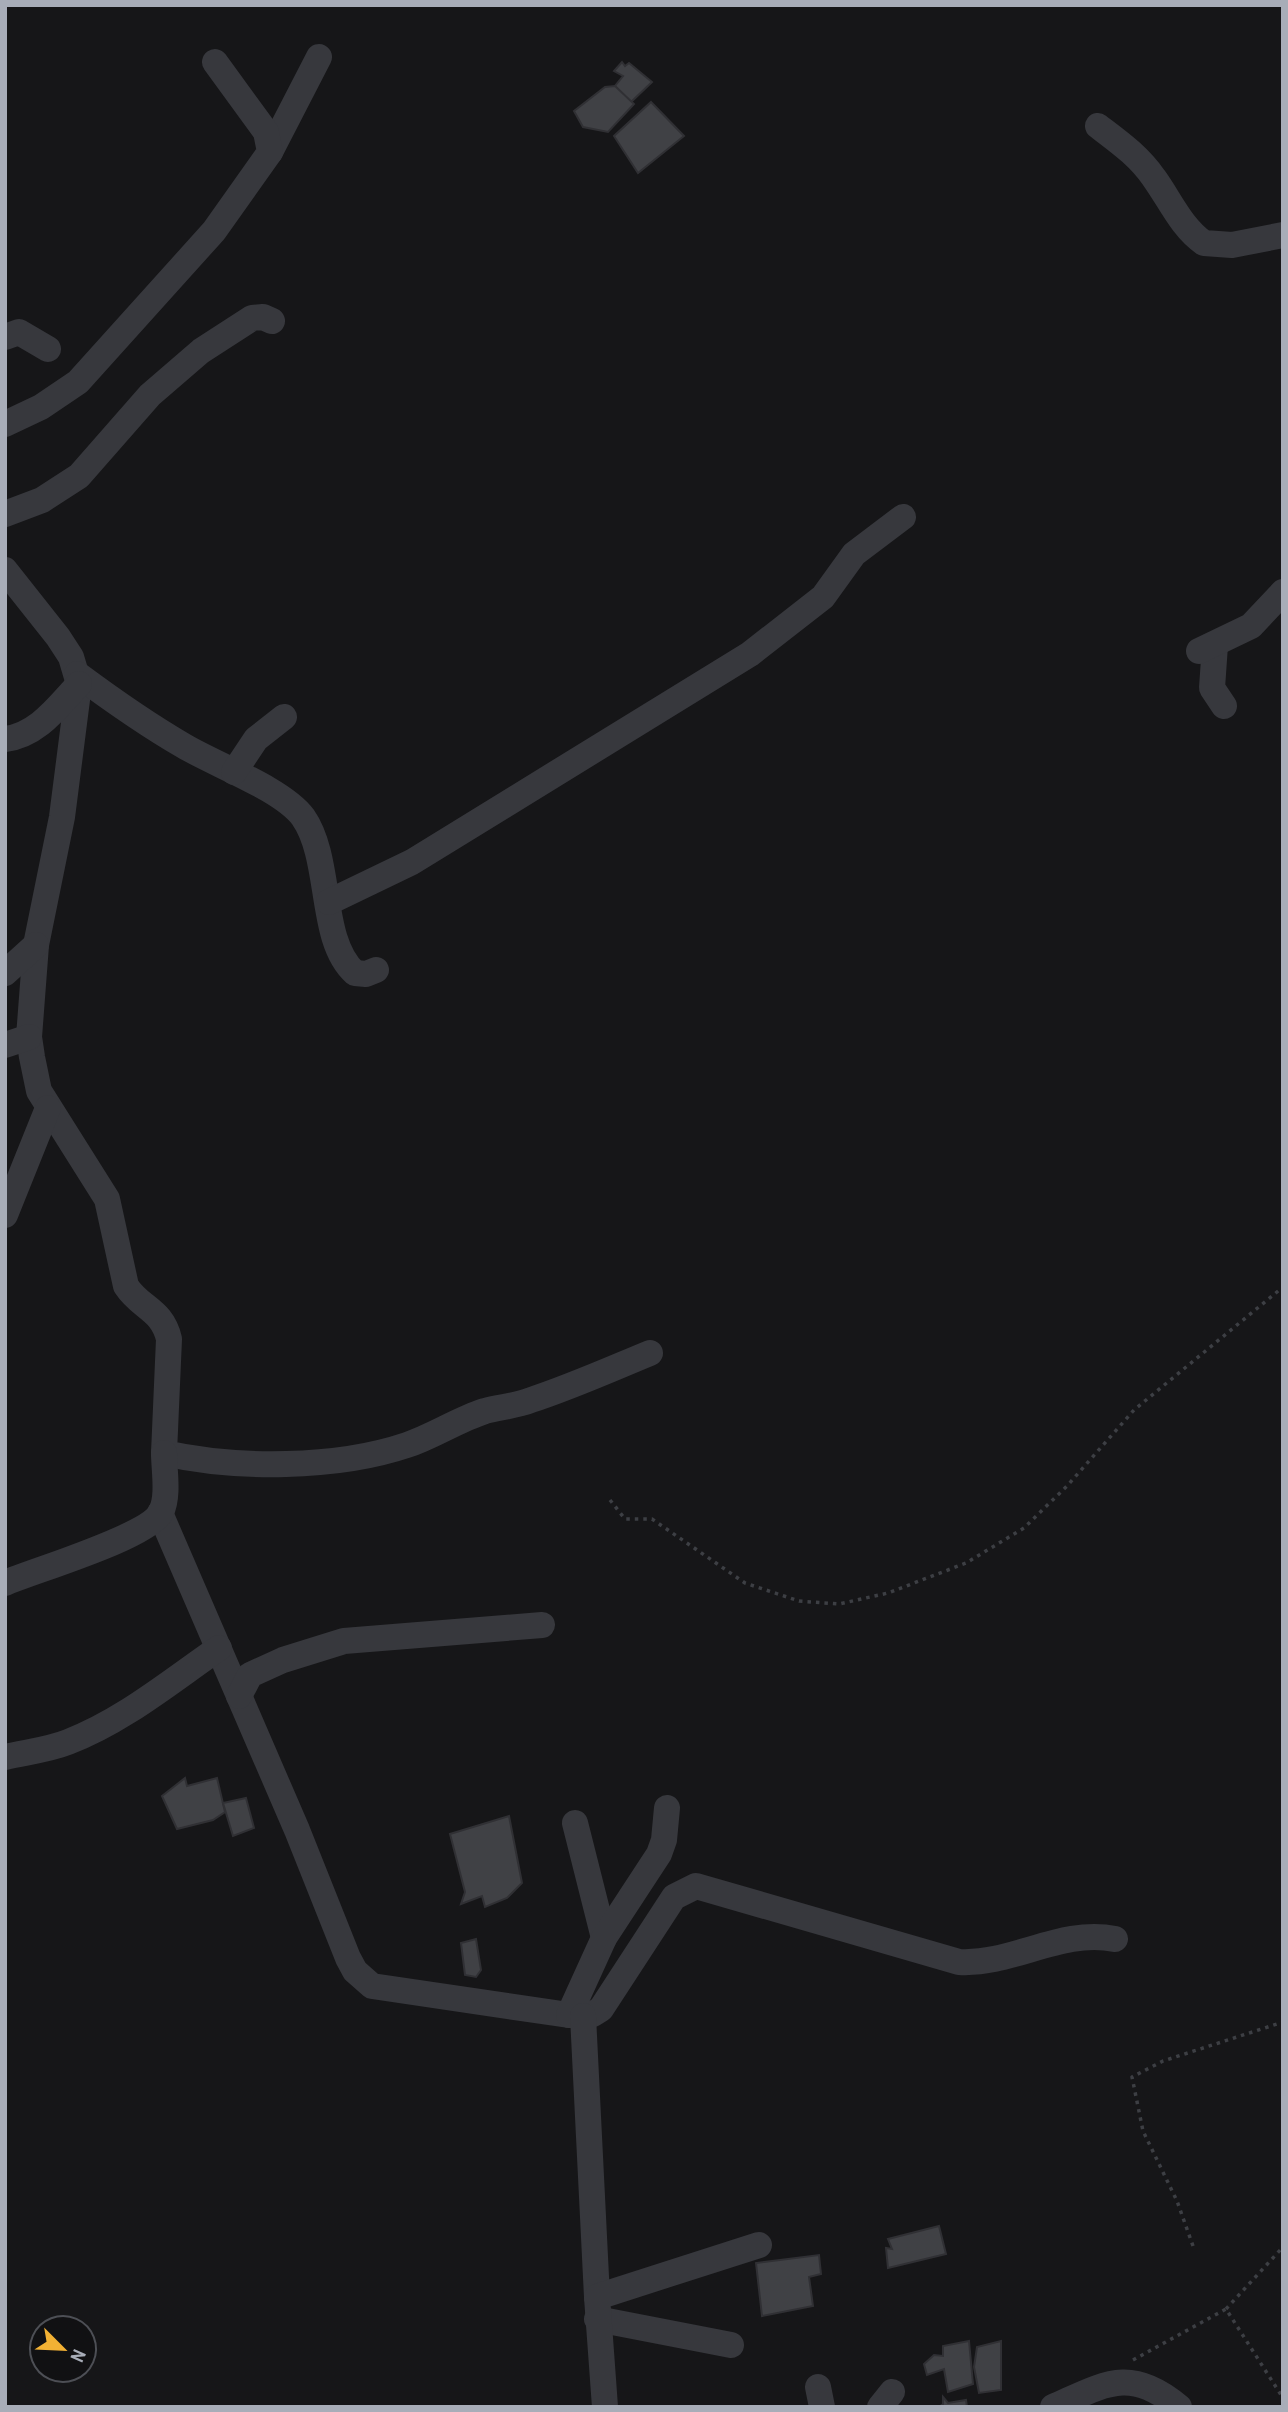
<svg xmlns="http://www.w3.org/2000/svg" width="1288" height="2412" viewBox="0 0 1288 2412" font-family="'Archivo Narrow',sans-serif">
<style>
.building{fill:#404145;stroke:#303034;stroke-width:2}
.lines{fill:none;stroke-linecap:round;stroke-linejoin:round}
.path{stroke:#3d3f44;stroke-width:3.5;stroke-dasharray:3.5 5;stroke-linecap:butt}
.minor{stroke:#37383d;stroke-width:26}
</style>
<rect width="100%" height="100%" fill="#161618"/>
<!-- building -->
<g class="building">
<polygon points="622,62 625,66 629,63 652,82 630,103 615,86 623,76 614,71"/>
<polygon points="615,86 634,104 608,132 583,127 574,111 605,87"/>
<polygon points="651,102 684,136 638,173 614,136"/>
<polygon points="185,1778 187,1786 217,1778 225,1812 213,1820 177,1829 162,1796"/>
<polygon points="246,1798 254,1828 233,1836 223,1803"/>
<polygon points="509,1816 522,1883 507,1898 485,1907 482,1896 461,1904 465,1892 450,1834"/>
<polygon points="476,1939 481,1970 476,1977 465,1975 461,1943"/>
<polygon points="939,2226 946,2254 888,2268 886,2248 892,2249 888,2239"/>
<polygon points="819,2255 821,2274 809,2277 813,2306 762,2316 756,2263"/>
<polygon points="969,2341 973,2384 948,2392 944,2369 927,2375 924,2364 934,2355 943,2356 943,2346"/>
<polygon points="1001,2341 1001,2390 979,2393 974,2367 977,2347"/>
<polygon points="943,2397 948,2403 966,2400 967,2407 939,2407 943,2404"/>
</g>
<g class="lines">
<!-- path -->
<g class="path">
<polyline points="610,1500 625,1519 652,1519 745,1583 799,1601 839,1604 888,1593 966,1563 1024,1528 1067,1486 1134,1410 1283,1287"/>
<polyline points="1193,2246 1177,2201 1143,2131 1132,2077 1163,2061 1283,2022"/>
<polyline points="1226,2309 1283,2247"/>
<polyline points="1133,2360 1226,2309 1283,2398"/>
</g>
<!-- minor -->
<g class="minor">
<path d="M1098 126C1119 142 1139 156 1154 178 1170 200 1181 227 1204 243L1232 245 1283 235"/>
<polyline points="270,152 319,57"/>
<polyline points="5,337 19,332 48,349"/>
<polyline points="5,424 41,407 78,382 214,231 270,152 266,132 215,62"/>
<polyline points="5,514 42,500 79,476 150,395 201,351 252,318 263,317 272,321"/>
<path d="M5 570 58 637 71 657 79 684 62 817 36 945 29 1037 32 1057 39 1091 107 1199 126 1286C141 1309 162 1309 169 1339L164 1453C236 1469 336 1469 407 1445 434 1436 457 1420 485 1411 500 1407 516 1406 531 1400 571 1387 611 1369 650 1353"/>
<polyline points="1215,645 1212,688 1224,706"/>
<polyline points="1199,651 1251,626 1283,592"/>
<path d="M77 674C112 700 146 724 184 746 216 765 282 789 303 817 333 860 318 940 355 973L366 974 376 970"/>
<path d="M5 739C38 735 58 706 79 684"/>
<polyline points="234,772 256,739 284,717"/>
<polyline points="329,902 412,862 750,654 823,597 854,554 903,517"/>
<polyline points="5,973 36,945"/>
<polyline points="5,1045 29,1037"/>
<polyline points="5,1215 48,1108"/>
<path d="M160 1513 297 1830 348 1958 355 1971 372 1986 569 2015 593 2014 601 2009 674 1897 696 1886 959 1962C1013 1965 1061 1928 1115 1939"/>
<path d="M5 1583C35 1570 149 1537 161 1512 169 1496 164 1470 164 1453"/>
<polyline points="239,1696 250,1675 283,1660 344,1641 542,1625"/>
<path d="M5 1757C26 1752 48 1750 68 1742 123 1721 171 1681 219 1648"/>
<polyline points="575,1823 604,1938"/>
<polyline points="569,2015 604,1938 659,1854 664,1840 667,1808"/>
<polyline points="583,2016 597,2297"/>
<polyline points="597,2319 731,2345"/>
<polyline points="818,2387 822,2407"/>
<polyline points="605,2407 597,2297 759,2245"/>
<polyline points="880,2407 892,2392"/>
<path d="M1053 2407C1105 2384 1130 2366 1179 2407"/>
</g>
</g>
<!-- border -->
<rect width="1288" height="2412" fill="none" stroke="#a8adb8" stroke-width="14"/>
<!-- north arrow -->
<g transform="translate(63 2349) rotate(114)"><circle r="33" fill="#111113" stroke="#4d4f55" stroke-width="2"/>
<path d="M0-5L12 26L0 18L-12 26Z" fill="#f2b134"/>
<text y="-10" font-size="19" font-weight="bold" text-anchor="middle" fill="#a8adb8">N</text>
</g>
</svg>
